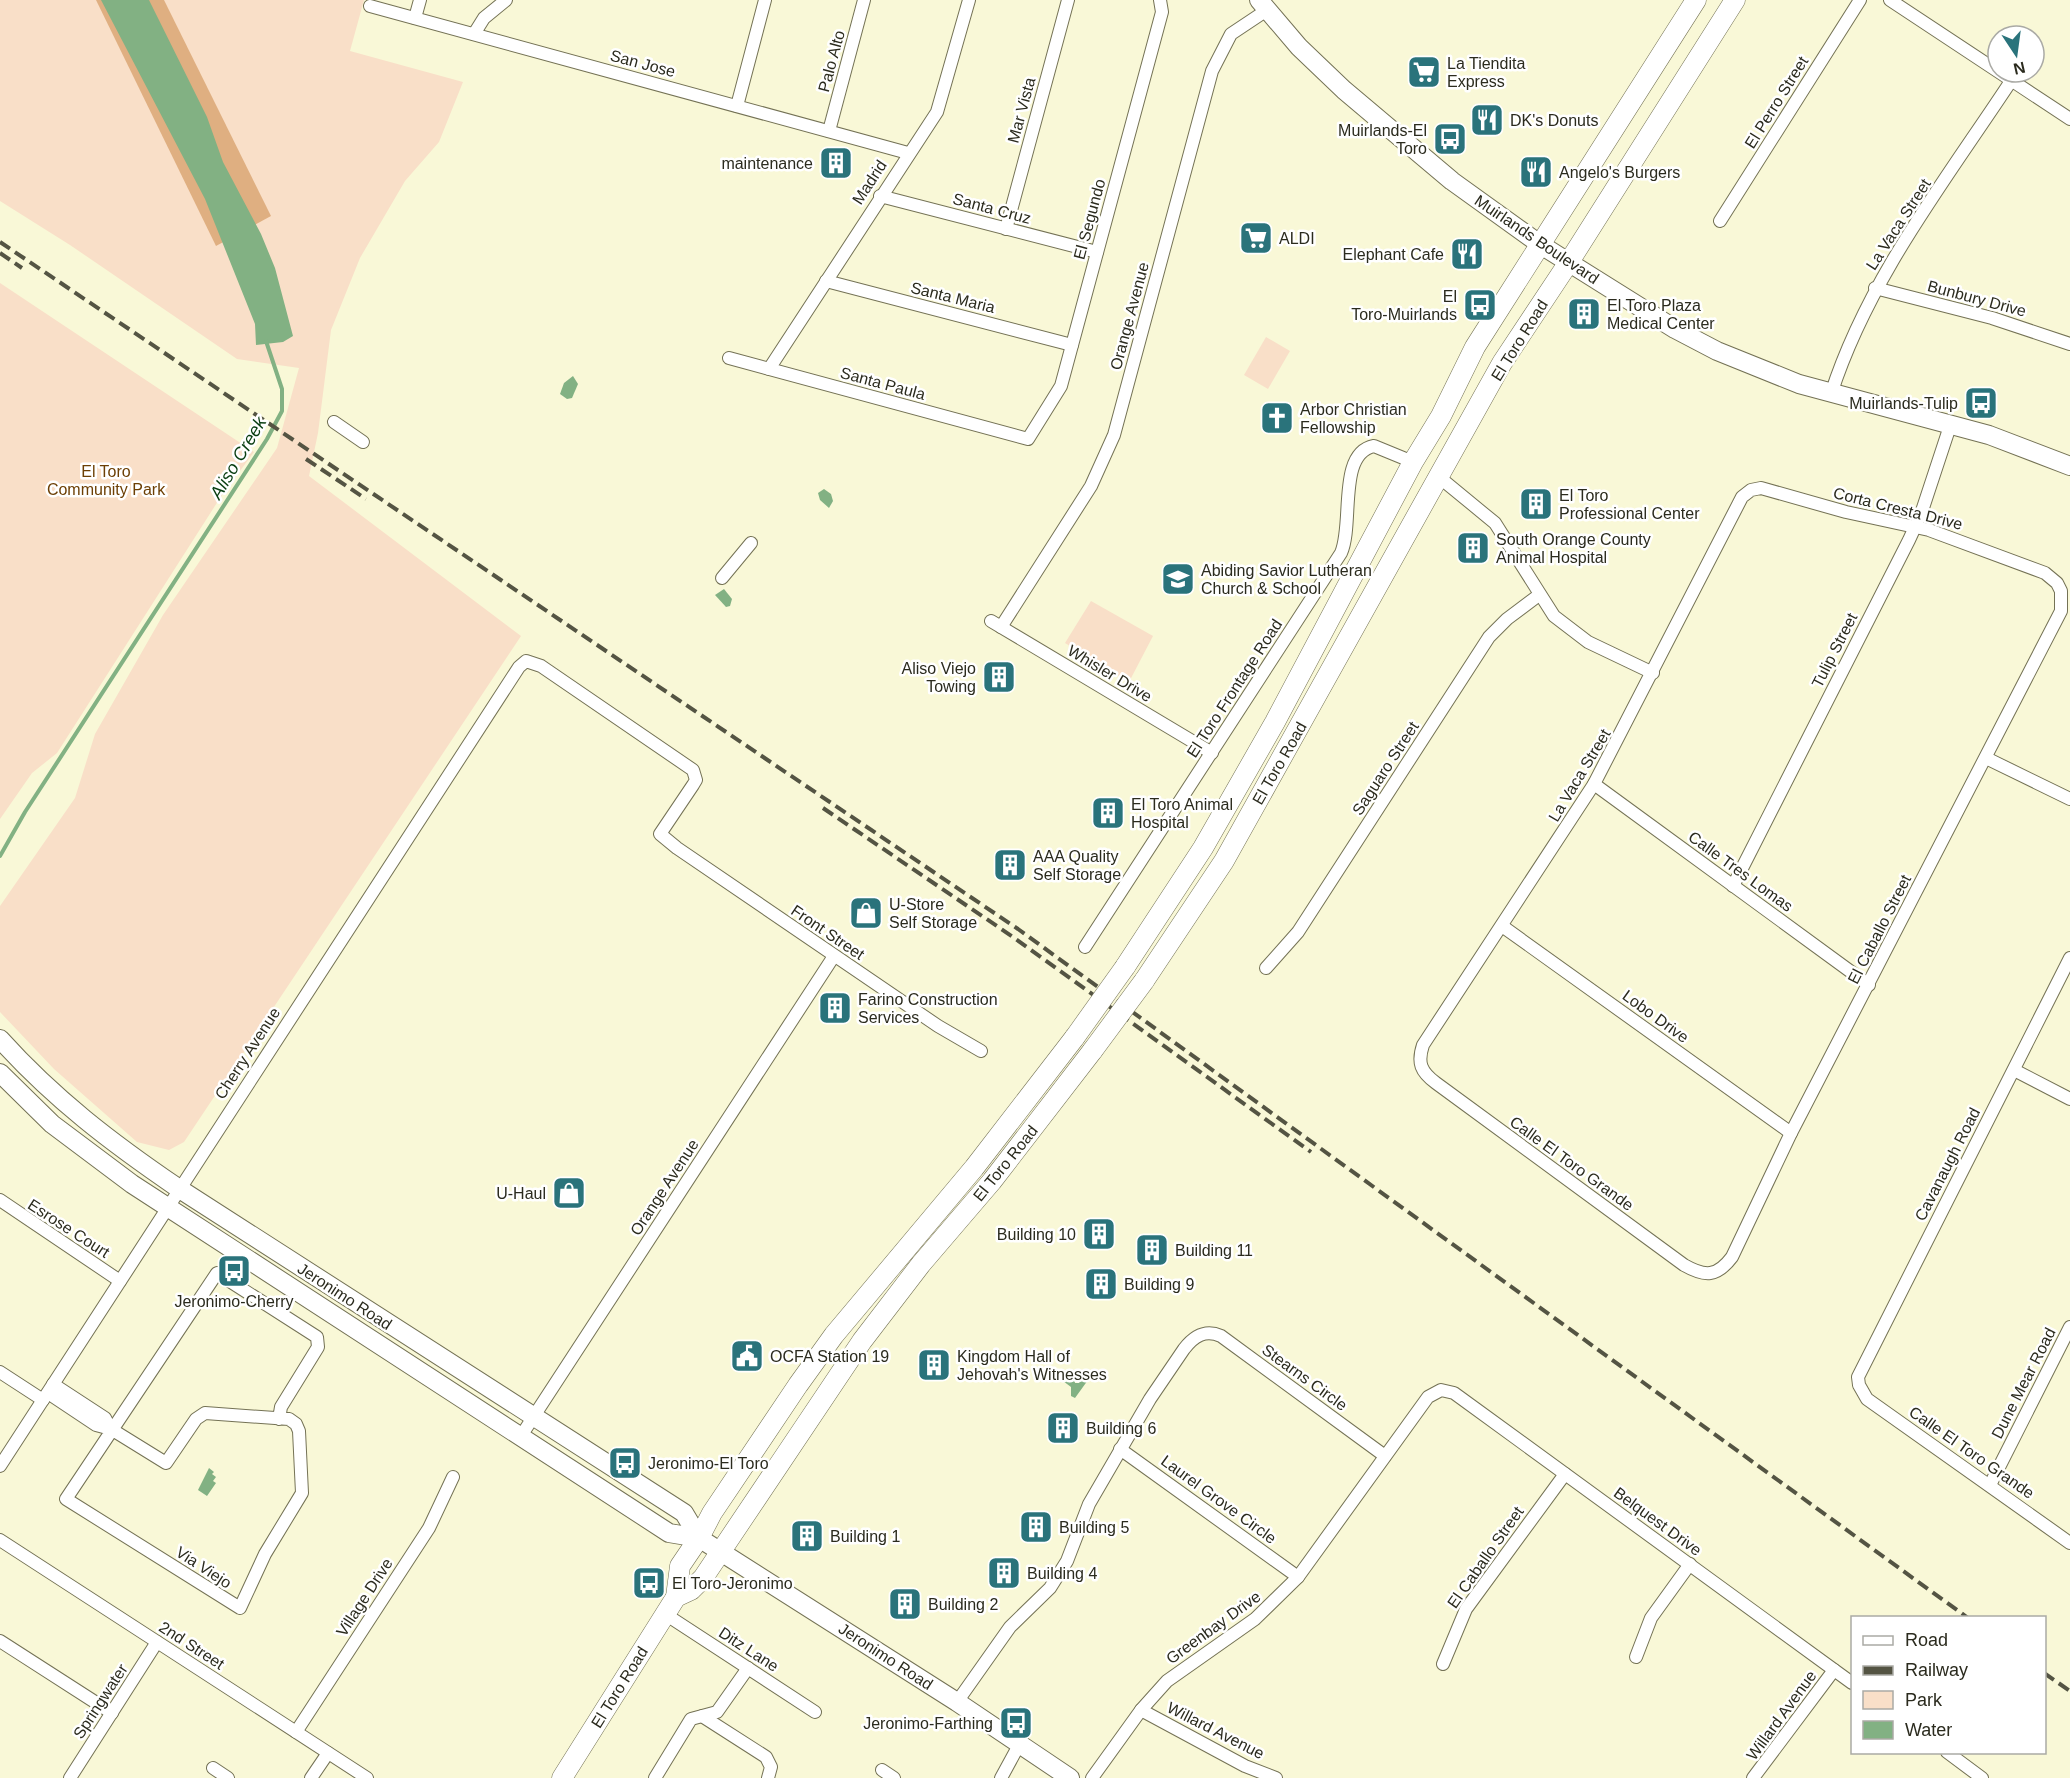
<svg xmlns="http://www.w3.org/2000/svg" width="2070" height="1778" viewBox="0 0 2070 1778" font-family="Arial,sans-serif">
<style>
.green{fill:#f9dfc8}
.forest{fill:#dfaf81}
.water{fill:#82b183}
.lines{fill:none;stroke-linecap:round;stroke-linejoin:round}
.stream{stroke:#82b183;stroke-width:4}
.street-casing{stroke:#747255;stroke-width:14}
.secondary-casing{stroke:#747255;stroke-width:20}
.primary-casing{stroke:#747255;stroke-width:21}
.street{stroke:#fff;stroke-width:12}
.secondary{stroke:#fff;stroke-width:18}
.primary{stroke:#fff;stroke-width:20}
.rail{stroke:#545443;stroke-width:4;stroke-dasharray:12 6;stroke-linecap:butt}
.primary-bridge-casing{stroke:#747255;stroke-width:21;stroke-linecap:butt}
.primary-bridge{stroke:#fff;stroke-width:20}
.labels{text-anchor:middle;stroke-width:5;stroke-linejoin:round;paint-order:stroke}
.street-label{font-size:16px;fill:#2b2b1e;stroke:#fff}
.poi-label{font-size:16px;fill:#2b2b1e;stroke:#fff;text-anchor:start}
.park-label{font-size:16px;fill:#6c3f04;stroke:#fff}
.water-label{font-size:18px;font-style:italic;fill:#083d10;stroke:#fff}
</style>
<rect width="100%" height="100%" fill="#f9f8d7"/>
<!-- green -->
<g class="green">
<polygon points="0,0 364,0 350,51 463,82 439,142 405,181 360,258 331,330 318,433 309,476 521,636 184,1142 169,1150 137,1142 54,1069 0,1012 0,906 75,798 95,734 163,615 277,448 299,368 237,359 70,245 0,201"/>
<polygon points="0,283 254,452 220,498 57,753 32,773 0,819"/>
<polygon points="1266,337 1290,351 1268,389 1244,375"/>
<polygon points="1091,601 1153,636 1129,682 1065,643"/>
</g>
<!-- forest -->
<polygon class="forest" points="96,0 164,0 271,216 216,246"/>
<!-- water -->
<g class="water">
<polygon points="101,0 149,0 207,117 223,162 261,234 275,268 293,336 283,342 256,345 255,324 205,199"/>
<polygon points="573,376 578,384 572,398 567,399 560,394 564,383"/>
<polygon points="824,489 831,494 833,501 829,508 820,500 818,493"/>
<polygon points="724,589 732,599 730,606 726,607 715,595"/>
<polygon points="1073,1371 1075,1383 1079,1383 1082,1377 1088,1380 1075,1398 1071,1396 1071,1387 1063,1381 1068,1373"/>
<polygon points="209,1468 214,1472 212,1474 216,1477 213,1481 216,1483 207,1496 198,1490"/>
</g>
<g class="lines">
<!-- stream -->
<polyline class="stream" points="0,856 25,812 267,439 282,411 282,389 266,341"/>
<!-- street casing -->
<g class="street-casing">
<g id="street">
<polyline points="1890,0 2070,119"/>
<polyline points="370,6 908,153"/>
<polyline points="415,18 420,0"/>
<polyline points="474,34 484,18 506,0"/>
<polyline points="737,106 765,0"/>
<polyline points="829,131 864,0"/>
<polyline points="880,196 1097,252"/>
<polyline points="1720,221 1860,0"/>
<polyline points="1006,229 1068,0"/>
<polyline points="826,281 1072,345"/>
<polyline points="1875,288 1992,318 2070,344"/>
<polyline points="729,358 1028,439 1061,386 1162,12 1160,0"/>
<polyline points="769,369 937,112 969,0"/>
<path d="M1831 394C1868 279 1945 181 2011 81"/>
<polyline points="334,422 363,442"/>
<polyline points="1439,477 1495,523 1554,616 1588,642 1653,673"/>
<path d="M1761 488 1846 512 1929 530 2045 573 2057 583 2061 591V611L1791 1133 1732 1257C1717 1277 1705 1277 1684 1265L1436 1083C1421 1072 1417 1063 1423 1045L1594 784 1742 497 1751 490Z"/>
<polyline points="722,578 751,543"/>
<polyline points="991,621 1212,753"/>
<polyline points="1001,627 1091,486 1114,435 1212,71 1231,34 1267,10"/>
<polyline points="1986,758 2070,799"/>
<polyline points="1594,784 1869,985"/>
<polyline points="1733,886 1909,540 1921,514 1951,423"/>
<polyline points="1502,926 1791,1133"/>
<path d="M1085 947 1341 553C1354 524 1337 453 1374 446L1413 462"/>
<polyline points="2070,958 1858,1377 1859,1385 1867,1399 2070,1543"/>
<polyline points="1266,968 1298,932 1489,637 1507,619 1539,595"/>
<polyline points="2014,1070 2070,1099"/>
<polyline points="0,1200 120,1281"/>
<polyline points="0,1372 43,1400"/>
<polyline points="53,1384 105,1418 111,1429"/>
<polyline points="48,1393 96,1425 111,1429 166,1463 196,1419 205,1413 289,1419 296,1424 299,1431 302,1493 265,1554 240,1608 66,1499 217,1273 317,1337 318,1347 281,1407 279,1419"/>
<polyline points="521,1436 834,956"/>
<polyline points="1120,1449 1298,1577"/>
<polyline points="0,1466 519,667 526,661 541,666 693,770 696,780 693,785 660,834 677,848 938,1026 981,1051"/>
<polyline points="1990,1485 2070,1327"/>
<polyline points="0,1540 367,1778"/>
<polyline points="665,1614 815,1712"/>
<polyline points="0,1641 112,1713"/>
<polyline points="1636,1657 1651,1618 1690,1564"/>
<polyline points="1443,1664 1466,1609 1565,1474"/>
<path d="M957 1702 1010 1627 1050 1588 1067 1561 1089 1504 1150 1399 1184 1349C1194 1336 1205 1329 1221 1336L1385 1456"/>
<polyline points="1141,1710 1245,1766 1276,1778"/>
<polyline points="702,1716 766,1757 771,1767 768,1778"/>
<polyline points="296,1732 429,1528 453,1477"/>
<polyline points="1947,1752 1982,1778"/>
<polyline points="213,1768 228,1778"/>
<polyline points="882,1770 894,1778"/>
<polyline points="70,1778 157,1642"/>
<polyline points="311,1778 328,1753"/>
<polyline points="655,1778 691,1719 717,1712 748,1668"/>
<polyline points="1001,1778 1019,1745"/>
<polyline points="1092,1778 1141,1710 1167,1681 1255,1619 1298,1577 1428,1397 1441,1390 1454,1393 1852,1683"/>
<polyline points="1753,1778 1834,1670"/>
</g>
</g>
<!-- secondary casing -->
<g class="secondary-casing">
<g id="secondary">
<polyline points="1259,0 1299,47 1344,90 1452,181 1541,245 1675,329 1717,351 1799,384 1989,435 2070,466"/>
<path d="M0 1039C54 1099 112 1143 178 1188L684 1513 699 1538"/>
<polyline points="0,1073 52,1124 132,1184 669,1533 699,1538 957,1702 1070,1778"/>
</g>
</g>
<!-- primary casing -->
<g class="primary-casing">
<g id="primary">
<polyline points="1125,967 1203,848 1275,722 1413,462 1441,416 1475,347 1696,0"/>
<polyline points="1144,981 1224,861 1502,363 1569,262 1735,0"/>
<polyline points="676,1597 691,1590 703,1578 862,1341 921,1264 992,1181 1093,1050"/>
<polyline points="562,1778 676,1597 680,1566 699,1538 712,1513 798,1385 834,1335 974,1168 1075,1037"/>
</g>
</g>
<!-- street -->
<use href="#street" class="street"/>
<!-- secondary -->
<use href="#secondary" class="secondary"/>
<!-- primary -->
<use href="#primary" class="primary"/>
<!-- rail -->
<g class="rail">
<polyline points="0,242 1018,929 1968,1618"/>
<polyline points="0,253 22,268"/>
<polyline points="306,459 366,499"/>
<polyline points="823,808 1013,937 1311,1152"/>
<polyline points="2044,1673 2070,1691"/>
</g>
<!-- primary-bridge casing -->
<g class="primary-bridge-casing">
<g id="primary-bridge">
<polyline points="1075,1037 1125,967"/>
<polyline points="1093,1050 1144,981"/>
</g>
</g>
<!-- primary-bridge -->
<use href="#primary-bridge" class="primary-bridge"/>
</g>
<!-- icons -->
<defs>
<g id="supermarket-square" transform="scale(1.725)"><rect x="-9" y="-9" width="18" height="18" rx="4" fill="#2a737b" stroke="#fff"/><path d="M-6-5.5h2.5l.6 2H6L4.5 2H-2.5L-4.4-4H-6ZM-1.5 3.2a1.3 1.3 0 1 0 .1 0ZM3 3.2a1.3 1.3 0 1 0 .1 0Z" fill="#fff"/></g>
<g id="restaurant-square" transform="scale(1.725)"><rect x="-9" y="-9" width="18" height="18" rx="4" fill="#2a737b" stroke="#fff"/><path d="M-5-6h1v4h1v-4h1v4h1v-4h1v5L-1.5 .5V6h-2V.5L-5-1ZM5-6V6H3V1.5H1.5Q1.5-4 5-6Z" fill="#fff"/></g>
<g id="bus-square" transform="scale(1.725)"><rect x="-9" y="-9" width="18" height="18" rx="4" fill="#2a737b" stroke="#fff"/><path d="M-5-6H5V4H4V6H2V4H-2V6H-4V4H-5ZM-3.5-4V0h7V-4ZM-3.5 1.2v1.5H-2V1.2ZM2 1.2v1.5H3.5V1.2Z" fill="#fff"/></g>
<g id="building-square" transform="scale(1.725)"><rect x="-9" y="-9" width="18" height="18" rx="4" fill="#2a737b" stroke="#fff"/><path d="M-4-6H4V6H1V3H-1V6H-4ZM-2.5-4.3h1.7v1.8h-1.7ZM.8-4.3h1.7v1.8H.8ZM-2.5-1h1.7V.8h-1.7ZM.8-1h1.7V.8H.8Z" fill="#fff"/></g>
<g id="church-square" transform="scale(1.725)"><rect x="-9" y="-9" width="18" height="18" rx="4" fill="#2a737b" stroke="#fff"/><path d="M-1.2-6h2.4v3.5h3.3v2.4h-3.3V6h-2.4V-.1h-3.3v-2.4h3.3Z" fill="#fff"/></g>
<g id="school-square" transform="scale(1.725)"><rect x="-9" y="-9" width="18" height="18" rx="4" fill="#2a737b" stroke="#fff"/><path d="M0-5L7-2L0 1L-7-2ZM-4 1L0 2.5L4 1V4Q0 6-4 4Z" fill="#fff"/></g>
<g id="shop-square" transform="scale(1.725)"><rect x="-9" y="-9" width="18" height="18" rx="4" fill="#2a737b" stroke="#fff"/><path d="M-5-2.5h2.3a2.7 3.5 0 0 1 5.4 0H5L5.5 6h-11ZM-1.5-2.5h3a1.5 2.3 0 0 0-3 0Z" fill="#fff"/></g>
<g id="civic-square" transform="scale(1.725)"><rect x="-9" y="-9" width="18" height="18" rx="4" fill="#2a737b" stroke="#fff"/><path d="M-.6-6.5H3V-4.5H.6V-3L4-1V1h2V6H-6V1h2V-1L-.6-3ZM-1.2 2.5V6h2.4V2.5Z" fill="#fff"/></g>
</defs>
<g fill-rule="evenodd">
<use href="#supermarket-square" x="1424" y="72"/>
<use href="#restaurant-square" x="1487" y="120"/>
<use href="#bus-square" x="1450" y="139"/>
<use href="#building-square" x="836" y="163"/>
<use href="#restaurant-square" x="1536" y="172"/>
<use href="#supermarket-square" x="1256" y="238"/>
<use href="#restaurant-square" x="1467" y="254"/>
<use href="#bus-square" x="1480" y="305"/>
<use href="#building-square" x="1584" y="314"/>
<use href="#bus-square" x="1981" y="403"/>
<use href="#church-square" x="1277" y="418"/>
<use href="#building-square" x="1536" y="504"/>
<use href="#building-square" x="1473" y="548"/>
<use href="#school-square" x="1178" y="579"/>
<use href="#building-square" x="999" y="677"/>
<use href="#building-square" x="1108" y="813"/>
<use href="#building-square" x="1010" y="865"/>
<use href="#shop-square" x="866" y="913"/>
<use href="#building-square" x="835" y="1008"/>
<use href="#shop-square" x="569" y="1193"/>
<use href="#building-square" x="1099" y="1234"/>
<use href="#building-square" x="1152" y="1250"/>
<use href="#bus-square" x="234" y="1271"/>
<use href="#building-square" x="1101" y="1284"/>
<use href="#civic-square" x="747" y="1356"/>
<use href="#building-square" x="934" y="1365"/>
<use href="#building-square" x="1063" y="1428"/>
<use href="#bus-square" x="625" y="1463"/>
<use href="#building-square" x="1036" y="1527"/>
<use href="#building-square" x="807" y="1536"/>
<use href="#building-square" x="1004" y="1573"/>
<use href="#bus-square" x="649" y="1583"/>
<use href="#building-square" x="905" y="1604"/>
<use href="#bus-square" x="1016" y="1723"/>
</g>
<g class="labels">
<!-- street labels -->
<g class="street-label">
<text transform="translate(831 61) rotate(-75)" y="6">Palo Alto</text>
<text transform="translate(643 63) rotate(15)" y="6">San Jose</text>
<text transform="translate(1776 102) rotate(-58)" y="6">El Perro Street</text>
<text transform="translate(1021 110) rotate(-75)" y="6">Mar Vista</text>
<text transform="translate(869 182) rotate(-57)" y="6">Madrid</text>
<text transform="translate(992 208) rotate(15)" y="6">Santa Cruz</text>
<text transform="translate(1089 219) rotate(-75)" y="6">El Segundo</text>
<text transform="translate(1898 224) rotate(-57)" y="6">La Vaca Street</text>
<text transform="translate(1537 239) rotate(34)" y="6">Muirlands Boulevard</text>
<text transform="translate(953 297) rotate(14)" y="6">Santa Maria</text>
<text transform="translate(1977 298) rotate(15)" y="6">Bunbury Drive</text>
<text transform="translate(1129 316) rotate(-75)" y="6">Orange Avenue</text>
<text transform="translate(1519 340) rotate(-58)" y="6">El Toro Road</text>
<text transform="translate(883 383) rotate(15)" y="6">Santa Paula</text>
<text transform="translate(1898 508) rotate(14)" y="6">Corta Cresta Drive</text>
<text transform="translate(1834 650) rotate(-63)" y="6">Tulip Street</text>
<text transform="translate(1110 673) rotate(31)" y="6">Whisler Drive</text>
<text transform="translate(1234 688) rotate(-57)" y="6">El Toro Frontage Road</text>
<text transform="translate(1279 763) rotate(-60)" y="6">El Toro Road</text>
<text transform="translate(1385 768) rotate(-57)" y="6">Saguaro Street</text>
<text transform="translate(1579 775) rotate(-59)" y="6">La Vaca Street</text>
<text transform="translate(1741 871) rotate(36)" y="6">Calle Tres Lomas</text>
<text transform="translate(1879 929) rotate(-63)" y="6">El Caballo Street</text>
<text transform="translate(828 932) rotate(34)" y="6">Front Street</text>
<text transform="translate(1656 1016) rotate(36)" y="6">Lobo Drive</text>
<text transform="translate(247 1053) rotate(-57)" y="6">Cherry Avenue</text>
<text transform="translate(1005 1163) rotate(-51)" y="6">El Toro Road</text>
<text transform="translate(1572 1163) rotate(36)" y="6">Calle El Toro Grande</text>
<text transform="translate(1947 1164) rotate(-63)" y="6">Cavanaugh Road</text>
<text transform="translate(664 1187) rotate(-57)" y="6">Orange Avenue</text>
<text transform="translate(69 1228) rotate(33)" y="6">Esrose Court</text>
<text transform="translate(345 1296) rotate(33)" y="6">Jeronimo Road</text>
<text transform="translate(1305 1377) rotate(36)" y="6">Stearns Circle</text>
<text transform="translate(2023 1383) rotate(-63)" y="6">Dune Mear Road</text>
<text transform="translate(1972 1452) rotate(35)" y="6">Calle El Toro Grande</text>
<text transform="translate(1219 1499) rotate(36)" y="6">Laurel Grove Circle</text>
<text transform="translate(1658 1521) rotate(36)" y="6">Belquest Drive</text>
<text transform="translate(1485 1557) rotate(-55)" y="6">El Caballo Street</text>
<text transform="translate(204 1567) rotate(33)" y="6">Via Viejo</text>
<text transform="translate(364 1597) rotate(-57)" y="6">Village Drive</text>
<text transform="translate(1213 1627) rotate(-36)" y="6">Greenbay Drive</text>
<text transform="translate(192 1645) rotate(33)" y="6">2nd Street</text>
<text transform="translate(749 1649) rotate(33)" y="6">Ditz Lane</text>
<text transform="translate(886 1656) rotate(33)" y="6">Jeronimo Road</text>
<text transform="translate(619 1687) rotate(-58)" y="6">El Toro Road</text>
<text transform="translate(100 1701) rotate(-57)" y="6">Springwater</text>
<text transform="translate(1781 1715) rotate(-54)" y="6">Willard Avenue</text>
<text transform="translate(1216 1730) rotate(27)" y="6">Willard Avenue</text>
</g>
<!-- poi labels -->
<g class="poi-label">
<text x="1447" y="69">La Tiendita<tspan x="1447" dy="18">Express</tspan></text>
<text x="1510" y="126">DK's Donuts</text>
<text x="1427" y="136" text-anchor="end">Muirlands-El<tspan x="1427" dy="18">Toro</tspan></text>
<text x="813" y="169" text-anchor="end">maintenance</text>
<text x="1559" y="178">Angelo's Burgers</text>
<text x="1279" y="244">ALDI</text>
<text x="1444" y="260" text-anchor="end">Elephant Cafe</text>
<text x="1457" y="302" text-anchor="end">El<tspan x="1457" dy="18">Toro-Muirlands</tspan></text>
<text x="1607" y="311">El Toro Plaza<tspan x="1607" dy="18">Medical Center</tspan></text>
<text x="1958" y="409" text-anchor="end">Muirlands-Tulip</text>
<text x="1300" y="415">Arbor Christian<tspan x="1300" dy="18">Fellowship</tspan></text>
<text x="1559" y="501">El Toro<tspan x="1559" dy="18">Professional Center</tspan></text>
<text x="1496" y="545">South Orange County<tspan x="1496" dy="18">Animal Hospital</tspan></text>
<text x="1201" y="576">Abiding Savior Lutheran<tspan x="1201" dy="18">Church &amp; School</tspan></text>
<text x="976" y="674" text-anchor="end">Aliso Viejo<tspan x="976" dy="18">Towing</tspan></text>
<text x="1131" y="810">El Toro Animal<tspan x="1131" dy="18">Hospital</tspan></text>
<text x="1033" y="862">AAA Quality<tspan x="1033" dy="18">Self Storage</tspan></text>
<text x="889" y="910">U-Store<tspan x="889" dy="18">Self Storage</tspan></text>
<text x="858" y="1005">Farino Construction<tspan x="858" dy="18">Services</tspan></text>
<text x="546" y="1199" text-anchor="end">U-Haul</text>
<text x="1076" y="1240" text-anchor="end">Building 10</text>
<text x="1175" y="1256">Building 11</text>
<text x="1124" y="1290">Building 9</text>
<text x="234" y="1307" text-anchor="middle">Jeronimo-Cherry</text>
<text x="770" y="1362">OCFA Station 19</text>
<text x="957" y="1362">Kingdom Hall of<tspan x="957" dy="18">Jehovah's Witnesses</tspan></text>
<text x="1086" y="1434">Building 6</text>
<text x="648" y="1469">Jeronimo-El Toro</text>
<text x="1059" y="1533">Building 5</text>
<text x="830" y="1542">Building 1</text>
<text x="1027" y="1579">Building 4</text>
<text x="672" y="1589">El Toro-Jeronimo</text>
<text x="928" y="1610">Building 2</text>
<text x="993" y="1729" text-anchor="end">Jeronimo-Farthing</text>
</g>
<!-- park labels -->
<g class="park-label">
<text x="106" y="477">El Toro<tspan x="106" dy="18">Community Park</tspan></text>
</g>
<!-- water labels -->
<g class="water-label">
<text transform="translate(238 458) rotate(-59)" y="6">Aliso Creek</text>
</g>
</g>
<!-- legend -->
<rect x="1851" y="1616" width="195" height="138" fill="#ffffff" stroke="#aaaaa5" stroke-width="1.5"/>
<rect x="1863" y="1636" width="30" height="9" fill="#ffffff" stroke="#aaaaa5" stroke-width="1.5"/>
<text x="1905" y="1646" font-size="18" fill="#2b2b1e">Road</text>
<rect x="1863" y="1666" width="30" height="9" fill="#545443" stroke="#aaaaa5" stroke-width="1.5"/>
<text x="1905" y="1676" font-size="18" fill="#2b2b1e">Railway</text>
<rect x="1863" y="1691" width="30" height="18" fill="#f9dfc8" stroke="#aaaaa5" stroke-width="1.5"/>
<text x="1905" y="1706" font-size="18" fill="#2b2b1e">Park</text>
<rect x="1863" y="1721" width="30" height="18" fill="#82b183" stroke="#aaaaa5" stroke-width="1.5"/>
<text x="1905" y="1736" font-size="18" fill="#2b2b1e">Water</text>
<!-- north arrow -->
<g transform="translate(2016 54) rotate(167)"><circle r="28" fill="#ffffff" stroke="#aaaaa5" stroke-width="1.5"/>
<path d="M0-4.5L10 22L0 15L-10 22Z" fill="#2a737b"/>
<text y="-9" font-size="16" font-weight="bold" text-anchor="middle" fill="#2b2b1e">N</text>
</g>
</svg>
